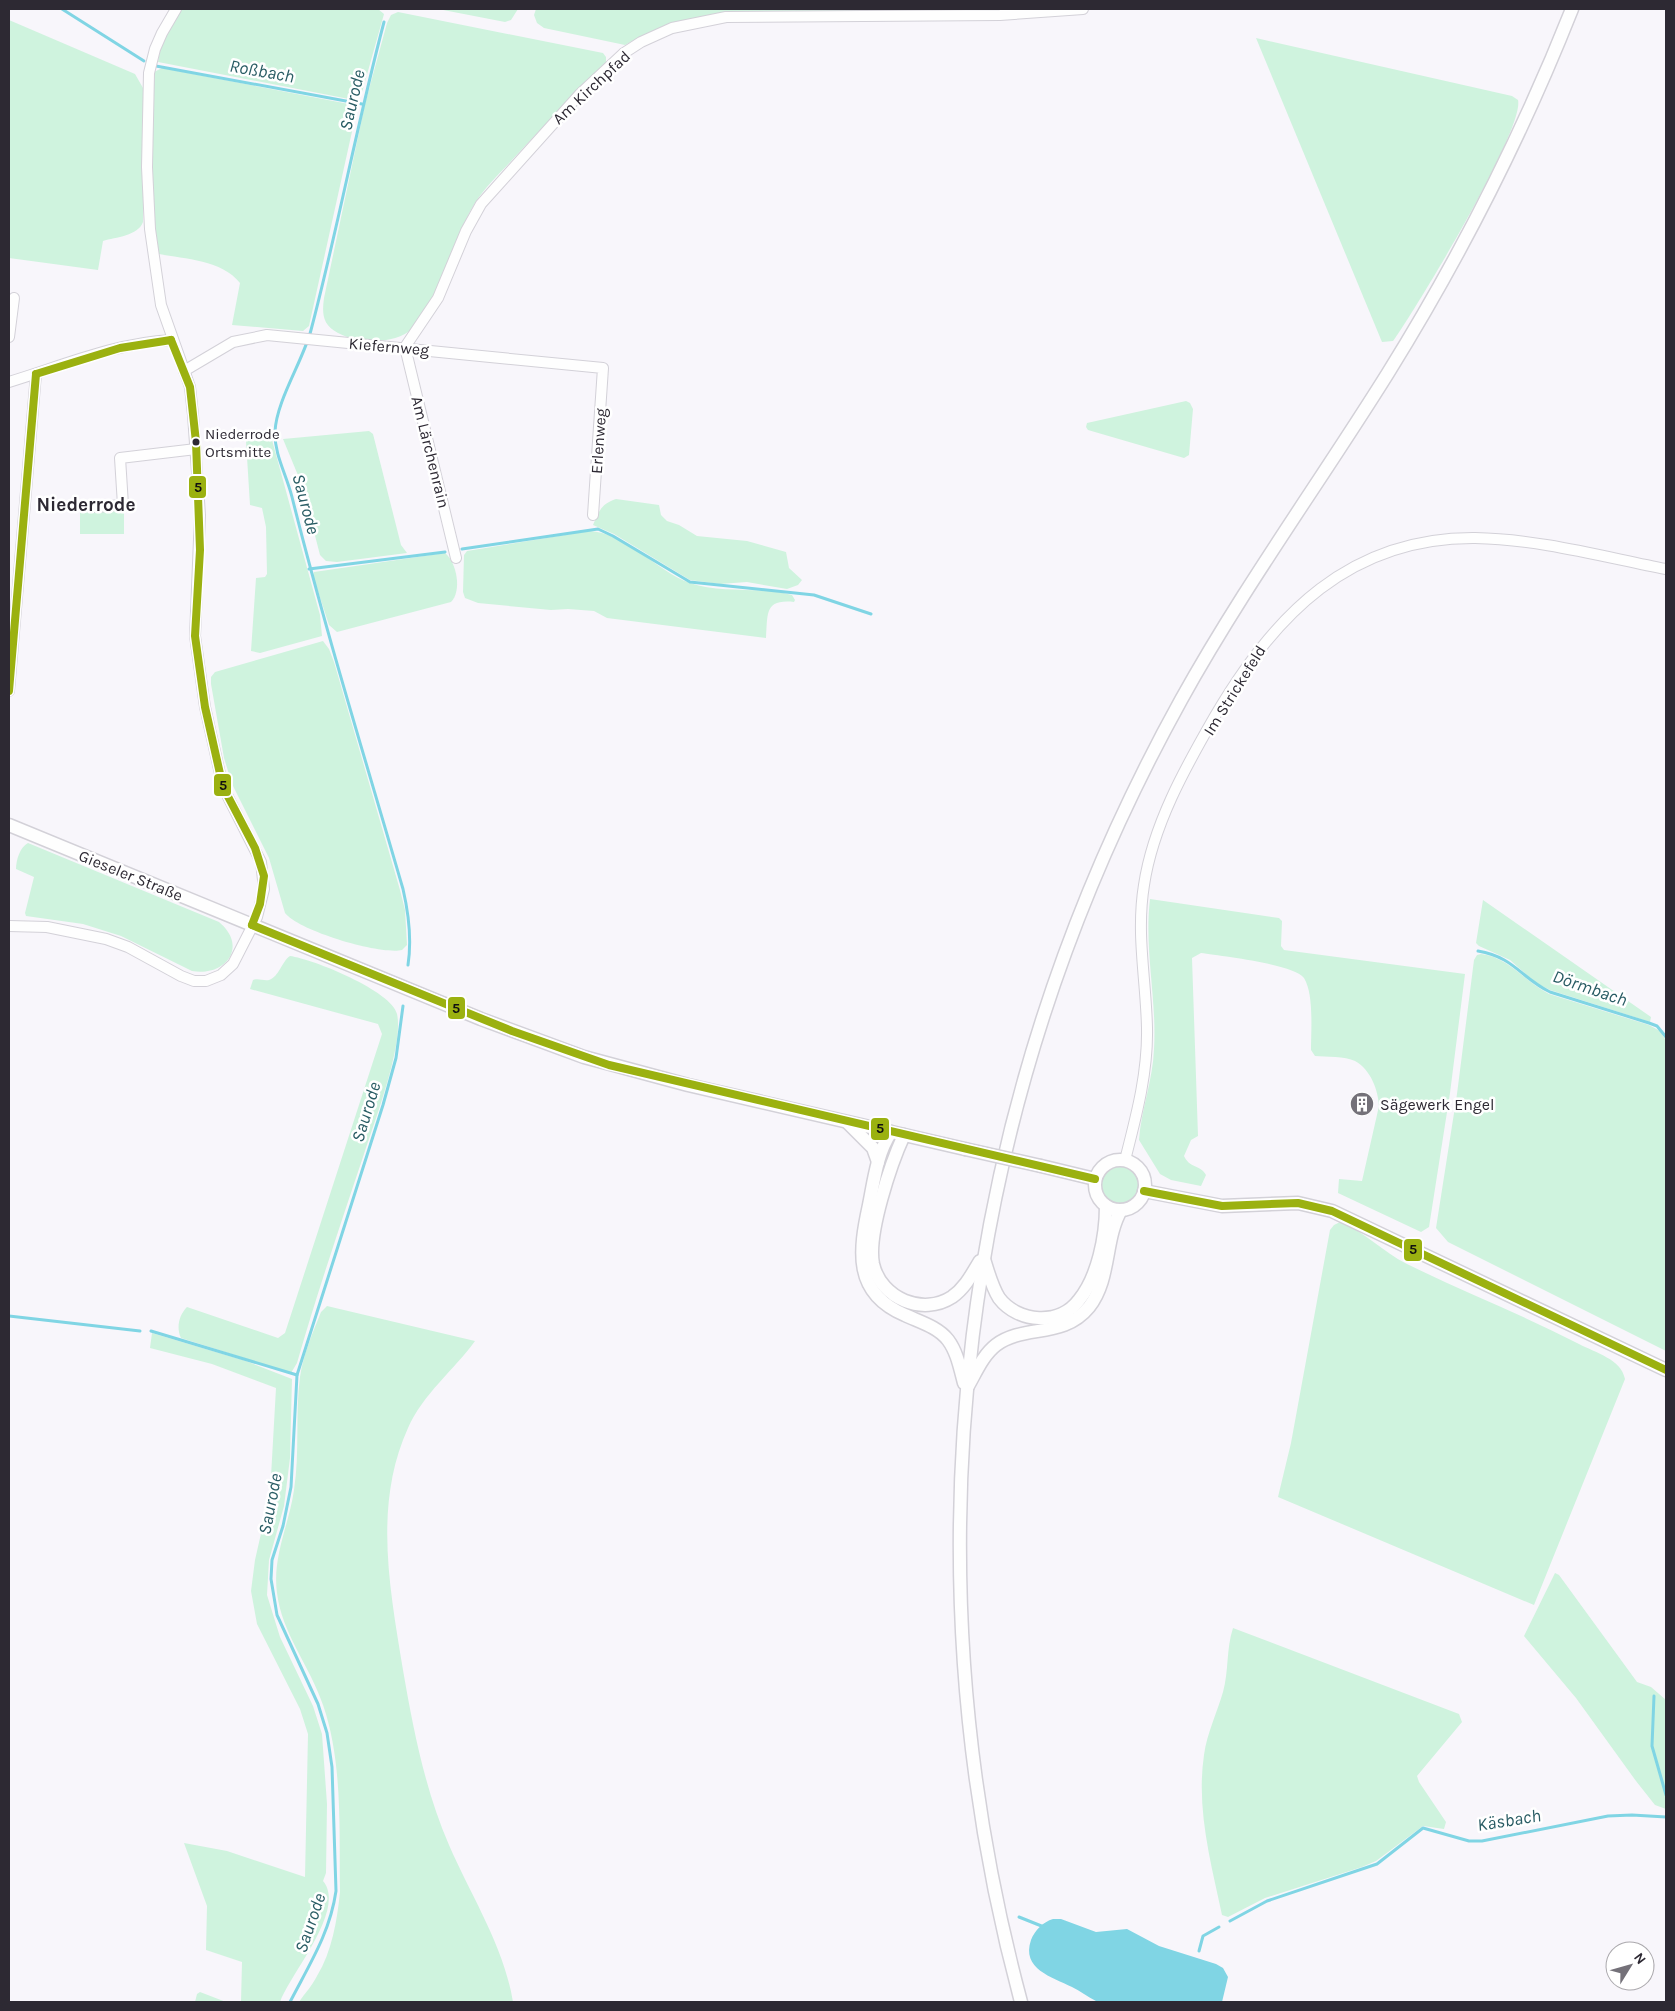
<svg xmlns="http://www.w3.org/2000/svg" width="1675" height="2011" viewBox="0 0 1675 2011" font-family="Karla,sans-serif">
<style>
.green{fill:#cff3de}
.water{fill:#80d5e4}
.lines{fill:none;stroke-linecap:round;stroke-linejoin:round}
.stream{stroke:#80d5e4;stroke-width:3}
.minor-casing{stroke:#d3d1d8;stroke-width:12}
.major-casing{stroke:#d3d1d8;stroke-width:15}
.minor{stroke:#fefefe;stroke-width:10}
.major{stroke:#fefefe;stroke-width:12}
.major-bridge-casing{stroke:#d3d1d8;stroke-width:15;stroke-linecap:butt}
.major-bridge{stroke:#fefefe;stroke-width:12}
.bus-1-casing{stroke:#fff;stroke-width:11}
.bus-1{stroke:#9bb110;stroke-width:8}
.bus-dot{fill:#2d2933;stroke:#fff;stroke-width:2}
.labels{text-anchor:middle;stroke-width:5;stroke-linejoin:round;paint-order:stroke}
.bus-label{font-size:15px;fill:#2d2933;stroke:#fff;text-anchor:start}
.street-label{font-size:16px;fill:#2d2933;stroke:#fff}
.poi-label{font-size:16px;fill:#2d2933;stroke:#fff;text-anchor:start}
.water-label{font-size:18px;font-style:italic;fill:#295c64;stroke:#fff}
.quarter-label{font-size:19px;font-weight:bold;fill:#2d2933;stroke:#fff}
.line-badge{stroke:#fff;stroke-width:2}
.pale-badge-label{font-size:14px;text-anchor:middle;font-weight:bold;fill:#111}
</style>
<rect width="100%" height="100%" fill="#f8f6fb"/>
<!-- green -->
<g class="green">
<polygon points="181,9 378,9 384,14 361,96 354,100 158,62 161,44"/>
<polygon points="438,9 518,9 511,20 505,22"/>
<path d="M536 9H1027C965 11 903 11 840 11 762 12 696 4 625 45L544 28 537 23 534 15Z"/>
<path d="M398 12 603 53 606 57V62C575 95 543 126 512 160 499 174 485 187 475 203 450 242 446 295 413 328 395 345 359 344 338 333 322 325 322 313 324 298L365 104 387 23 391 15Z"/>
<path d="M9 20 135 74 143 88V222C138 236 116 237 103 241L98 270 9 258Z"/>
<path d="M1256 38 1512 96 1518 100C1525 129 1416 309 1393 341L1382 342Z"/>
<path d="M162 68 354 105 357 109 309 326 303 331 232 325 240 283C222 260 185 259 159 254 150 197 147 129 154 72Z"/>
<polygon points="1186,401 1190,403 1193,409 1189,455 1184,458 1088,430 1086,427 1087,423"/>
<polygon points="369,431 373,434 401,545 407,553 337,562 326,561 320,555 302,485 283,439"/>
<polygon points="272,440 320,615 322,636 260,653 251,651 256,578 265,577 267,574 266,527 262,508 250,505 246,441"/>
<path d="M616 499 659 505 661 515 667 521 679 525 697 536 747 541 786 552 789 568 802 580 798 585 787 589 747 582 720 584 690 580 614 534 593 525C599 511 601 504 616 499Z"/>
<rect x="80" y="510" width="44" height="24"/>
<path d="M589 531C627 533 656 571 690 583 720 594 759 586 792 595L795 600 794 602C764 599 768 614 766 638L607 618 594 611 568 609 551 610 478 603 465 598 463 592 464 555 467 551Z"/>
<path d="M445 553C457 563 462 591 451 602L337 632 329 625 313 576 314 572Z"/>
<path d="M323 641 329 649 334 662 400 890 405 910 407 945 402 950C380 955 299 931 285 913L269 858 232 784 224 758 211 684V677L215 672Z"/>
<path d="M28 843 219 922C249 947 225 977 192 971L121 936 83 924 26 916 25 913 34 877 16 869C16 860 20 847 28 843Z"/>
<path d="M1150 899 1279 918 1282 921 1281 946 1284 950 1465 974 1450 1093 1429 1227 1421 1232 1338 1193 1339 1179 1362 1181 1379 1106C1378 1090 1371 1070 1355 1061 1345 1056 1326 1057 1315 1056L1311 1050C1311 1031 1314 994 1304 978 1294 964 1221 956 1201 953L1192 958 1198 1136 1191 1140 1184 1156C1189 1168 1201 1165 1206 1175L1201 1186 1171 1180 1160 1174 1139 1140C1141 1110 1153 1080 1154 1049 1157 999 1144 950 1150 899Z"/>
<polygon points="1483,900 1651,1017 1650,1022 1550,990 1536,983 1510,960 1479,946 1476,943"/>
<path d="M1481 954C1510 958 1524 981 1549 994L1649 1025 1660 1031 1665 1039 1666 1351 1448 1242 1436 1228 1457 1094 1474 960 1477 955Z"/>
<path d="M290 956C313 959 392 991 397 1014 404 1044 374 1123 364 1154 341 1223 317 1293 297 1363L291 1373 181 1338C176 1328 179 1315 187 1307L278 1338 285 1333 382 1034 378 1024 250 989 253 980C259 978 263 981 269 980 279 977 282 961 290 956Z"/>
<circle cx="1120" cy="1185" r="19"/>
<path d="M1340 1222C1365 1232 1383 1252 1407 1264 1464 1292 1523 1315 1579 1344 1596 1353 1621 1359 1625 1379L1534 1605 1278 1497 1291 1443 1330 1230 1334 1225Z"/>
<path d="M327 1306 475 1341C454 1370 423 1394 408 1428 373 1505 390 1590 403 1670 413 1728 425 1790 449 1845 471 1896 504 1946 513 2002H299C305 1993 312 1986 317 1976 332 1951 337 1921 340 1892 339 1832 343 1762 323 1705 310 1666 282 1634 277 1593 272 1557 289 1525 294 1490 300 1452 295 1414 300 1377 303 1355 313 1332 321 1312Z"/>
<path d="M152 1333 246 1361 292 1379 290 1458 284 1506 269 1560 267 1595 280 1637 313 1706 322 1734 327 1804 326 1873 323 1881C347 1909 290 1974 280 2002H241L242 1962 206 1950 207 1906 184 1843 227 1851 305 1877 308 1734 300 1709 257 1624 251 1591 255 1560 270 1494 276 1388 212 1364 150 1348Z"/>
<polygon points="1555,1573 1559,1575 1637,1682 1651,1687 1666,1700 1666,1809 1655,1805 1636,1781 1576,1698 1524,1636"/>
<path d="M1233 1628 1459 1714 1462 1722 1417 1776 1419 1782 1446 1822 1444 1829 1423 1826 1376 1861 1362 1867 1265 1898 1228 1917 1222 1915C1211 1863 1196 1809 1204 1755 1207 1733 1217 1713 1223 1692 1229 1671 1226 1649 1233 1628Z"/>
<polygon points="200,1992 226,2002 195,2002 197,1994"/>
</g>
<!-- water -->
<path class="water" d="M1053 1919H1061L1096 1932 1127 1929 1159 1946 1216 1964 1223 1968 1228 1977 1222 2002 1096 2001C1088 1997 1080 1991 1072 1987 1052 1977 1021 1969 1031 1940 1035 1930 1043 1922 1053 1919Z"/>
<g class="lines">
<!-- stream -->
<g class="stream">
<polyline points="62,9 144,61"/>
<path d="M384 22C357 124 338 228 311 330 303 361 276 401 275 432 274 454 287 476 292 497 325 629 365 758 403 889 409 915 412 939 408 965"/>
<polyline points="156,66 362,104"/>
<polyline points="462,549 598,529 613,536 690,582 814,595 871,614"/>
<polyline points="309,569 445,552"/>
<path d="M1478 951C1514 957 1521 978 1550 992L1649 1023 1657 1026 1666 1037"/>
<polyline points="9,1316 140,1331"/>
<polyline points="151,1331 297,1375"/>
<polyline points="1654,1696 1652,1746 1666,1795"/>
<polyline points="1019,1917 1044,1927"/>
<polyline points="1230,1921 1267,1901 1377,1864 1423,1828 1469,1841 1482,1841 1608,1816 1632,1815 1666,1817"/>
<polyline points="1199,1951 1203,1936 1219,1927"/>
<path d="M290 2002C309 1965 330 1933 336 1891L332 1767 327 1733 318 1704 277 1615 271 1579 272 1560 283 1526 291 1487 297 1375 383 1105 396 1058 403 1006"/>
</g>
<!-- minor casing -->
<g class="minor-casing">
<g id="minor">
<polyline points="9,337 14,298"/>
<polyline points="405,347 438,298 466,231 481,204 579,95 624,53 641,42 672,28 726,17 1000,15 1083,9"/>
<polyline points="405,347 456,558"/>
<polyline points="184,371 233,342 267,335 603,368 593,515"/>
<path d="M9 382C62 366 115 343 171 340"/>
<polyline points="95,507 123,505 120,458 196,449"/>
<polyline points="9,691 36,374"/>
<polyline points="9,926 47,927 106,939 128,947 181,976 194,981 206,981 221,975 233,964 257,917 264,889 261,862 223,787 205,707 195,636 200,515 193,415 190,387 161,305 150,229 147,167 149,73 155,49 162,33 176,9"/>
<path d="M1125 1160C1136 1117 1148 1073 1147 1028 1146 979 1136 934 1144 885 1153 825 1185 768 1215 716 1274 615 1350 537 1475 538 1539 539 1604 557 1666 569"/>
</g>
</g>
<!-- major casing -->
<g class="major-casing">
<g id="major">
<polyline points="9,825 481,1019 584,1057 688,1085 965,1149"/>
<polyline points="848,1123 873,1148 878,1162"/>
<path d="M891 1132C877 1153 874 1180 869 1205 859 1251 853 1293 905 1315 920 1322 938 1327 948 1340 957 1352 960 1368 964 1383"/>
<path d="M904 1135C891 1163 867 1234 873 1264 881 1299 923 1316 952 1297 965 1288 972 1274 980 1261"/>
<circle cx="1120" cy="1185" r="25"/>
<polyline points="1041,1166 1095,1179"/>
<polyline points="1144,1191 1222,1206 1298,1203 1332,1211 1666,1370"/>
<path d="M984 1259C988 1272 992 1287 999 1298 1018 1323 1060 1326 1079 1300 1098 1277 1106 1236 1106 1206"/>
<path d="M968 1386C976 1372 983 1355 996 1345 1024 1324 1063 1339 1089 1307 1111 1279 1104 1240 1121 1210"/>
<path d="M1021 2002C902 1558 958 1103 1181 700 1243 588 1320 482 1388 373 1460 257 1522 135 1572 9"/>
</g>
</g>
<!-- minor -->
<use href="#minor" class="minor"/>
<!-- major -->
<use href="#major" class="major"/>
<!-- major-bridge casing -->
<g class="major-bridge-casing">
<polyline id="major-bridge" points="965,1149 1041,1166"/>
</g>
<!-- major-bridge -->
<use href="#major-bridge" class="major-bridge"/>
<!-- bus-1 casing -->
<g class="bus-1-casing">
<g id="bus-1">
<polyline points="171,340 190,387 196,442 200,550 195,636 205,707 223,787 255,848 264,876 260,904 252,925"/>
<polyline points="36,374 120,348 171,340"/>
<polyline points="9,691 36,374"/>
<polyline points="252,925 512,1031 609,1065 1095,1179"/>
<polyline points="1144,1191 1222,1206 1298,1203 1332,1211 1666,1370"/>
</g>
</g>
<!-- bus-1 -->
<use href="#bus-1" class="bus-1"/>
</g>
<!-- icons -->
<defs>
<g id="building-disc" transform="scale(1.25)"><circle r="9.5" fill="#747179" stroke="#fff"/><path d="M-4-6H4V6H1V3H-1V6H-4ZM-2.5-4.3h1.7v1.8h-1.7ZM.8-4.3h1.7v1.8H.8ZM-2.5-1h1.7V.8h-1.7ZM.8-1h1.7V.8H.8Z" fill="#fff"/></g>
</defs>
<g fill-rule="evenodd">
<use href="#building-disc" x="1362" y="1104"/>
</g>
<!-- markers -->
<circle class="bus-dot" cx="196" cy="442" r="4.5"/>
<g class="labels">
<!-- bus labels -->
<g class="bus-label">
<text x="205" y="439">Niederrode<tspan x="205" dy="18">Ortsmitte</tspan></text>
</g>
<!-- street labels -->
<g class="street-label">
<text transform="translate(591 87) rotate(-43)" y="6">Am Kirchpfad</text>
<text transform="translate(389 346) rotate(5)" y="6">Kiefernweg</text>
<text transform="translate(598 441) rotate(-86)" y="6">Erlenweg</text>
<text transform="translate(431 452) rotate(76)" y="6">Am Lärchenrain</text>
<text transform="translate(1234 690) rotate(-58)" y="6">Im Strickefeld</text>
<text transform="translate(131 875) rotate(22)" y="6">Gieseler Straße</text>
</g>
<!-- poi labels -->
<g class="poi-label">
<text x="1380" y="1110">Sägewerk Engel</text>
</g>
<!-- water labels -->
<g class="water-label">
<text transform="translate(262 71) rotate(10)" y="6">Roßbach</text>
<text transform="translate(352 100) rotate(-77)" y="6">Saurode</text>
<text transform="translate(306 504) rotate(75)" y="6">Saurode</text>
<text transform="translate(1590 988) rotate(19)" y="6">Dörmbach</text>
<text transform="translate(366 1112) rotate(-73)" y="6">Saurode</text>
<text transform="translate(270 1504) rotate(-79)" y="6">Saurode</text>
<text transform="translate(1509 1820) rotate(-9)" y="6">Käsbach</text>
<text transform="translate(310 1923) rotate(-71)" y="6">Saurode</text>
</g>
<!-- quarter labels -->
<g class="quarter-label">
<text x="86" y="511">Niederrode</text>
</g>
</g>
<g class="line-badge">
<rect x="188" y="475" width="19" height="24" rx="5" fill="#9bb110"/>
<rect x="213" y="773" width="19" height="24" rx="5" fill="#9bb110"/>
<rect x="447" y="996" width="19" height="24" rx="5" fill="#9bb110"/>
<rect x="870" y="1117" width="20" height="24" rx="5" fill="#9bb110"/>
<rect x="1403" y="1238" width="20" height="24" rx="5" fill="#9bb110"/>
</g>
<g class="pale-badge-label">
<text x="198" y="492">5</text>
<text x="223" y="790">5</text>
<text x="456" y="1013">5</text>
<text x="880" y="1133">5</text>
<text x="1413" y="1254">5</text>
</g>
<!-- border -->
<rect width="1675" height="2011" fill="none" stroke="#2d2933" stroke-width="20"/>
<!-- north arrow -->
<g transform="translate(1630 1966) rotate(53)"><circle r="24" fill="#ffffff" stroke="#aba9ad"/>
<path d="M0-4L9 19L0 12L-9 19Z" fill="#747179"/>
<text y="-8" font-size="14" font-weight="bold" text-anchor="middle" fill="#2d2933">N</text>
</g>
</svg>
